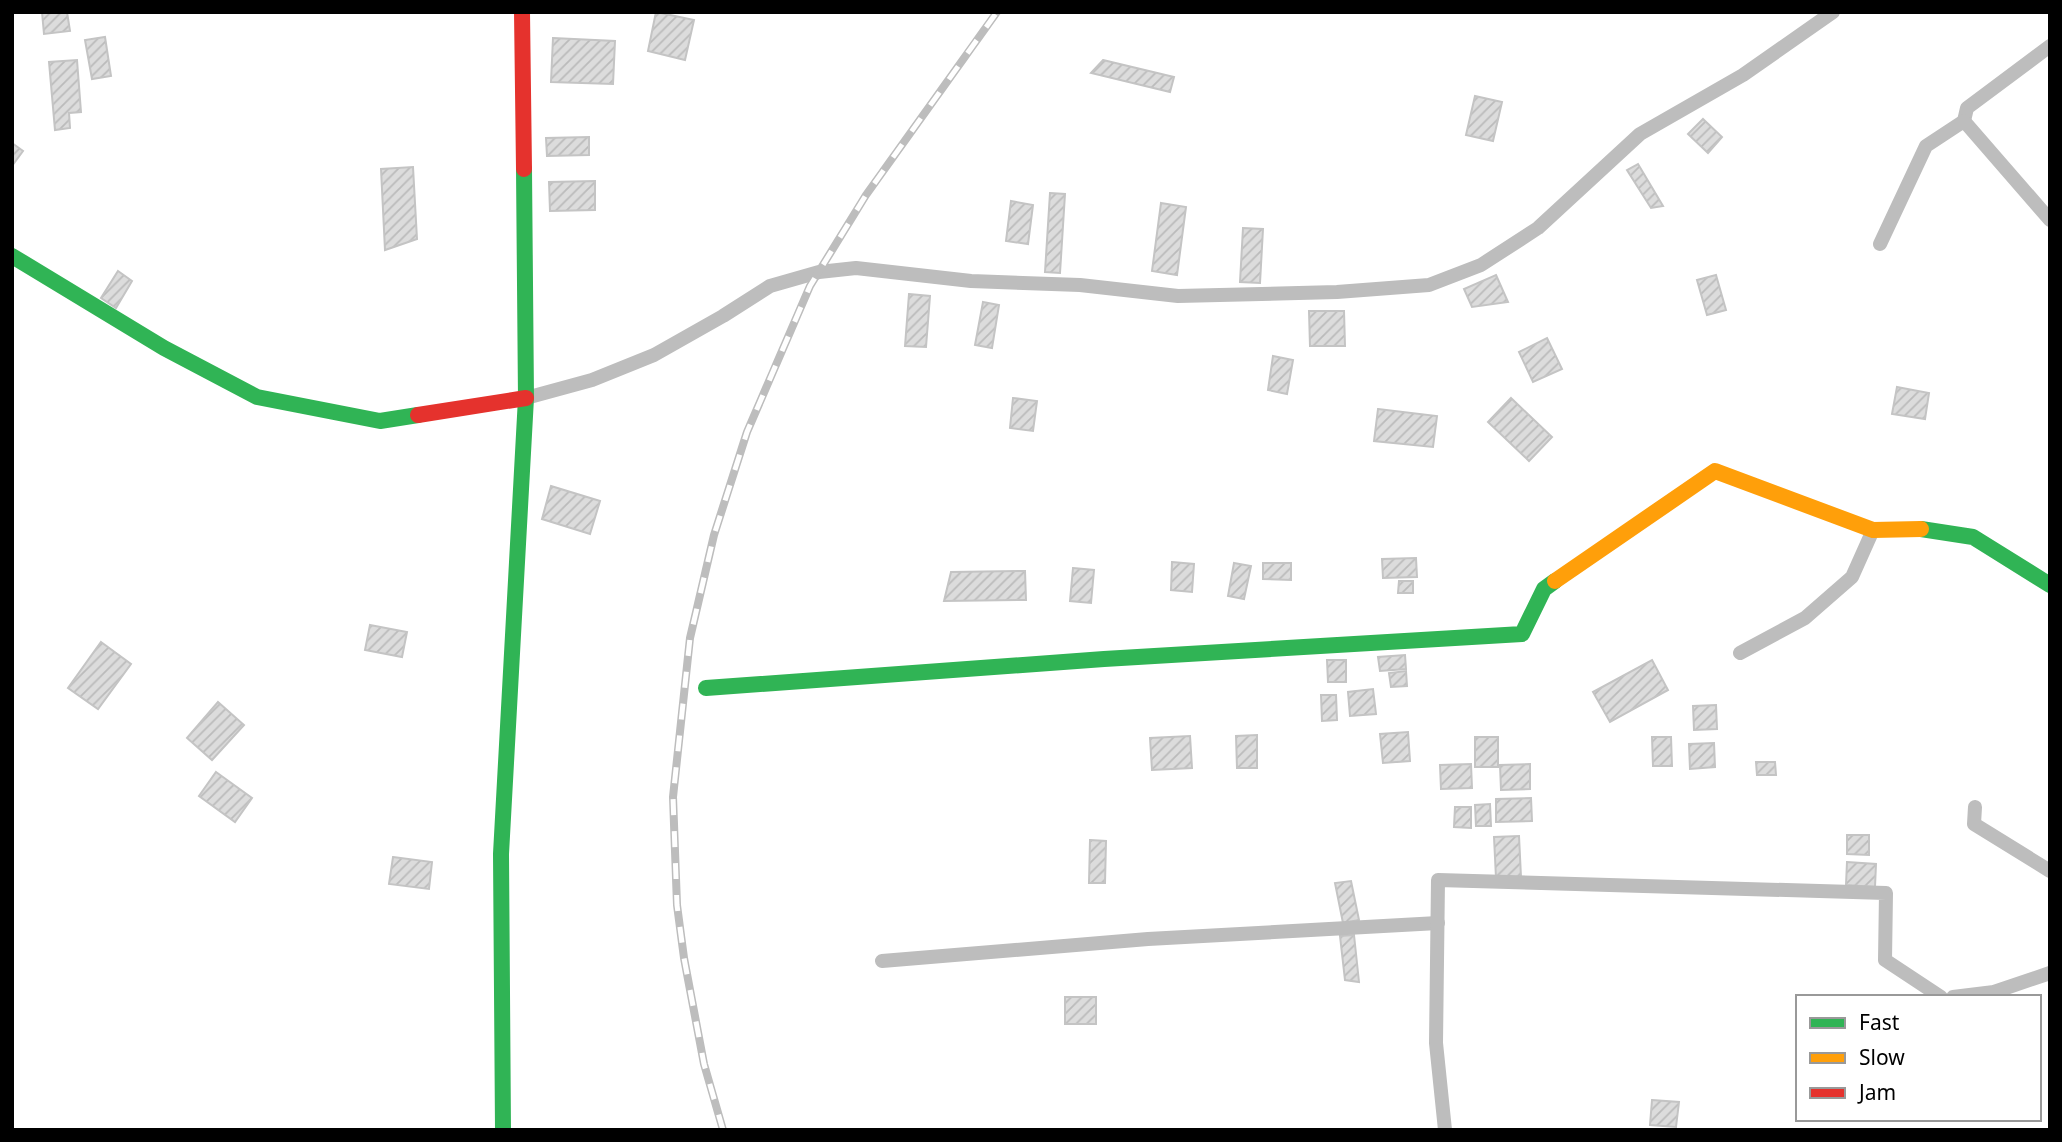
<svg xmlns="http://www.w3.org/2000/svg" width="2062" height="1142" viewBox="0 0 2062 1142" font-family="'Noto Sans',sans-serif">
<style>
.building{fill:url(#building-hatch);stroke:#c4c4c4;stroke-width:2}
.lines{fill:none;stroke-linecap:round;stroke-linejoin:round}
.street{stroke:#bdbdbd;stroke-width:14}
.fast{stroke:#30b455;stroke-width:16}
.slow{stroke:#ff9f0a;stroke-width:16}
.jam{stroke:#e5322d;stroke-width:16}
.rail-casing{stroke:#bdbdbd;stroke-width:8}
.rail{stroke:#fff;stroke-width:5;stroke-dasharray:16;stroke-linecap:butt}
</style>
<defs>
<pattern id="building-hatch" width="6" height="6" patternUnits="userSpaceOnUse" patternTransform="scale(1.75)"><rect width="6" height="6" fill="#dcdcdc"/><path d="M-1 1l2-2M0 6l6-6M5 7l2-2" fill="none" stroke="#bbb"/></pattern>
</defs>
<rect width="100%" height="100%" fill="#fff"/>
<!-- building -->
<g class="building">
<polygon points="42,12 67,12 70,31 44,34"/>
<polygon points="656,12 694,20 685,60 648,51"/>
<polygon points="105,37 111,76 92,79 85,40"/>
<polygon points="553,38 615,41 613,84 551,82"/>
<polygon points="77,60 81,112 69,113 70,128 55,130 49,62"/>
<polygon points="1103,60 1174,77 1170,92 1091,73"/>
<polygon points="1475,96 1502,102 1493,141 1466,135"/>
<polygon points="1703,119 1722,137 1708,153 1688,134"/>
<polygon points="589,137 589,155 547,156 546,138"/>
<polygon points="12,143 23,151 12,166"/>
<polygon points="1638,164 1663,206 1651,208 1627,170"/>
<polygon points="413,167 417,239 385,250 381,169"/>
<polygon points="595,181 595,210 550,211 549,182"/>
<polygon points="1050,193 1065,194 1060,273 1045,272"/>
<polygon points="1011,201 1033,205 1028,244 1006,241"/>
<polygon points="1161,203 1186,207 1177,275 1152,271"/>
<polygon points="1243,228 1263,229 1260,283 1240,282"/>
<polygon points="118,271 132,281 116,308 101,298"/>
<polygon points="1496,275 1508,302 1472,307 1464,289"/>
<polygon points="1716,275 1726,310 1707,315 1697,280"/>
<polygon points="909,294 930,296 926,347 905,346"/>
<polygon points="983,302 999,305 992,348 975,345"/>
<polygon points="1309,311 1344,311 1345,346 1310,346"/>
<polygon points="1547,338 1562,369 1533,382 1519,352"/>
<polygon points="1273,356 1293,360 1287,394 1268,390"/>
<polygon points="1897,387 1929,393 1925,419 1892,414"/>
<polygon points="1013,398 1037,401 1033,431 1010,428"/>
<polygon points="1511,398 1552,437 1529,461 1488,422"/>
<polygon points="1378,409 1437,416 1433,447 1374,441"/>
<polygon points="551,486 600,501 590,534 542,519"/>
<polygon points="1416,558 1417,577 1383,578 1382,559"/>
<polygon points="1172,562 1194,564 1192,592 1171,590"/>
<polygon points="1234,563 1251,566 1244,599 1228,596"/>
<polygon points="1263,563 1291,563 1291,580 1263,579"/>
<polygon points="1073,568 1094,570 1091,603 1070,601"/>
<polygon points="1025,571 1026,600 944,601 951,572"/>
<polygon points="1399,581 1413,581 1413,593 1398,593"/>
<polygon points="370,625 407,632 402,657 365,650"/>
<polygon points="101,642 131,664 98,709 68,688"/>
<polygon points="1405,655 1406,669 1380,671 1378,657"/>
<polygon points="1327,660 1346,660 1346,682 1328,682"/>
<polygon points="1652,660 1668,690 1610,722 1593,692"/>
<polygon points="1406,671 1407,686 1391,687 1389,673"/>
<polygon points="1373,689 1376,714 1350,716 1348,692"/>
<polygon points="1321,695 1336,695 1337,720 1322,721"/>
<polygon points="218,702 244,725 212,760 187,738"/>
<polygon points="1716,705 1717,729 1694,730 1693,706"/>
<polygon points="1408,732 1410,761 1383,763 1380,734"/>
<polygon points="1257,735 1257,768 1237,768 1236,736"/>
<polygon points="1190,736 1192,768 1152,770 1150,738"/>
<rect x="1475" y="737" width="23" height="30"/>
<polygon points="1652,737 1671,737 1672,766 1653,766"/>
<polygon points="1714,743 1715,767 1690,769 1689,744"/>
<polygon points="1756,762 1775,762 1776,775 1757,775"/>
<polygon points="1471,764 1472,788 1441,789 1440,765"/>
<polygon points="1530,764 1530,789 1501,790 1500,765"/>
<polygon points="216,772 252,798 235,822 199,796"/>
<polygon points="1531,798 1532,821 1496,822 1496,799"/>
<polygon points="1490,804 1491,826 1476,826 1475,805"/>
<polygon points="1455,807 1471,807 1471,828 1454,827"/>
<polygon points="1847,835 1869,835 1869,855 1847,854"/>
<polygon points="1519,836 1521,877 1496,878 1494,837"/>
<polygon points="1090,840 1106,841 1105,883 1089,883"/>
<polygon points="393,857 432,862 429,889 389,884"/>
<polygon points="1847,862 1876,864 1875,887 1846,885"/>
<polygon points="1351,881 1359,920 1343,923 1335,883"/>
<polygon points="1354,935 1359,982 1345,980 1340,936"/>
<rect x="1065" y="997" width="31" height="27"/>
<polygon points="1652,1100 1679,1102 1676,1127 1650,1125"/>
</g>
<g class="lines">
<!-- street -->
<g class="street">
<polyline points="1964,121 1967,108 2050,46"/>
<polyline points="1880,244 1926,146 1964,121 2050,220"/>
<polyline points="526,398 592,380 654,355 723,316 770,286 819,272 856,268 971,281 1080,285 1178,296 1337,292 1429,285 1481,265 1538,228 1640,134 1743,75 1833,12"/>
<polyline points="1740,653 1805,618 1852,577 1873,530"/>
<polyline points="1975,807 1974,824 2050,871"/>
<polyline points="882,961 1148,939 1438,923"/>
<polyline points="1953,997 1994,992 2050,973"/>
<polyline points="1445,1130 1436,1043 1438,880 1886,893 1885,960 1941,997"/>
</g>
<!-- fast -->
<g class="fast">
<polyline points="12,256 164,348 257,397 380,421 418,415"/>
<polyline points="1921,529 1973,537 2050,585"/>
<polyline points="706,688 1104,659 1522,634 1544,589 1555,581"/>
<polyline points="503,1130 501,854 526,398 524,169"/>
</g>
<!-- slow -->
<polyline class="slow" points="1555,581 1715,471 1873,530 1921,529"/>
<!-- jam -->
<g class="jam">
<polyline points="522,12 524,169"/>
<polyline points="418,415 526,398"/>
</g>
<!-- rail casing -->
<g class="rail-casing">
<polyline id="rail" points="723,1130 704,1064 684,958 677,905 673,797 690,638 714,535 747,432 810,286 866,195 997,12"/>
</g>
<!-- rail -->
<use href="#rail" class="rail"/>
</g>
<!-- border -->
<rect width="2062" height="1142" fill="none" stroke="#000000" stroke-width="28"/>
<!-- legend -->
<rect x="1796" y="995" width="245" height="126" fill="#ffffff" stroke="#999999" stroke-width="2"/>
<rect x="1810" y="1018" width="35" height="10" fill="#30b455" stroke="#999999" stroke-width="2"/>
<text x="1859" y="1030" font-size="21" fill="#000000">Fast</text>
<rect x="1810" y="1053" width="35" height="10" fill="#ff9f0a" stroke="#999999" stroke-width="2"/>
<text x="1859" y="1065" font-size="21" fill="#000000">Slow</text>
<rect x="1810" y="1088" width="35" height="10" fill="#e5322d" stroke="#999999" stroke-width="2"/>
<text x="1859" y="1100" font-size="21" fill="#000000">Jam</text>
</svg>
